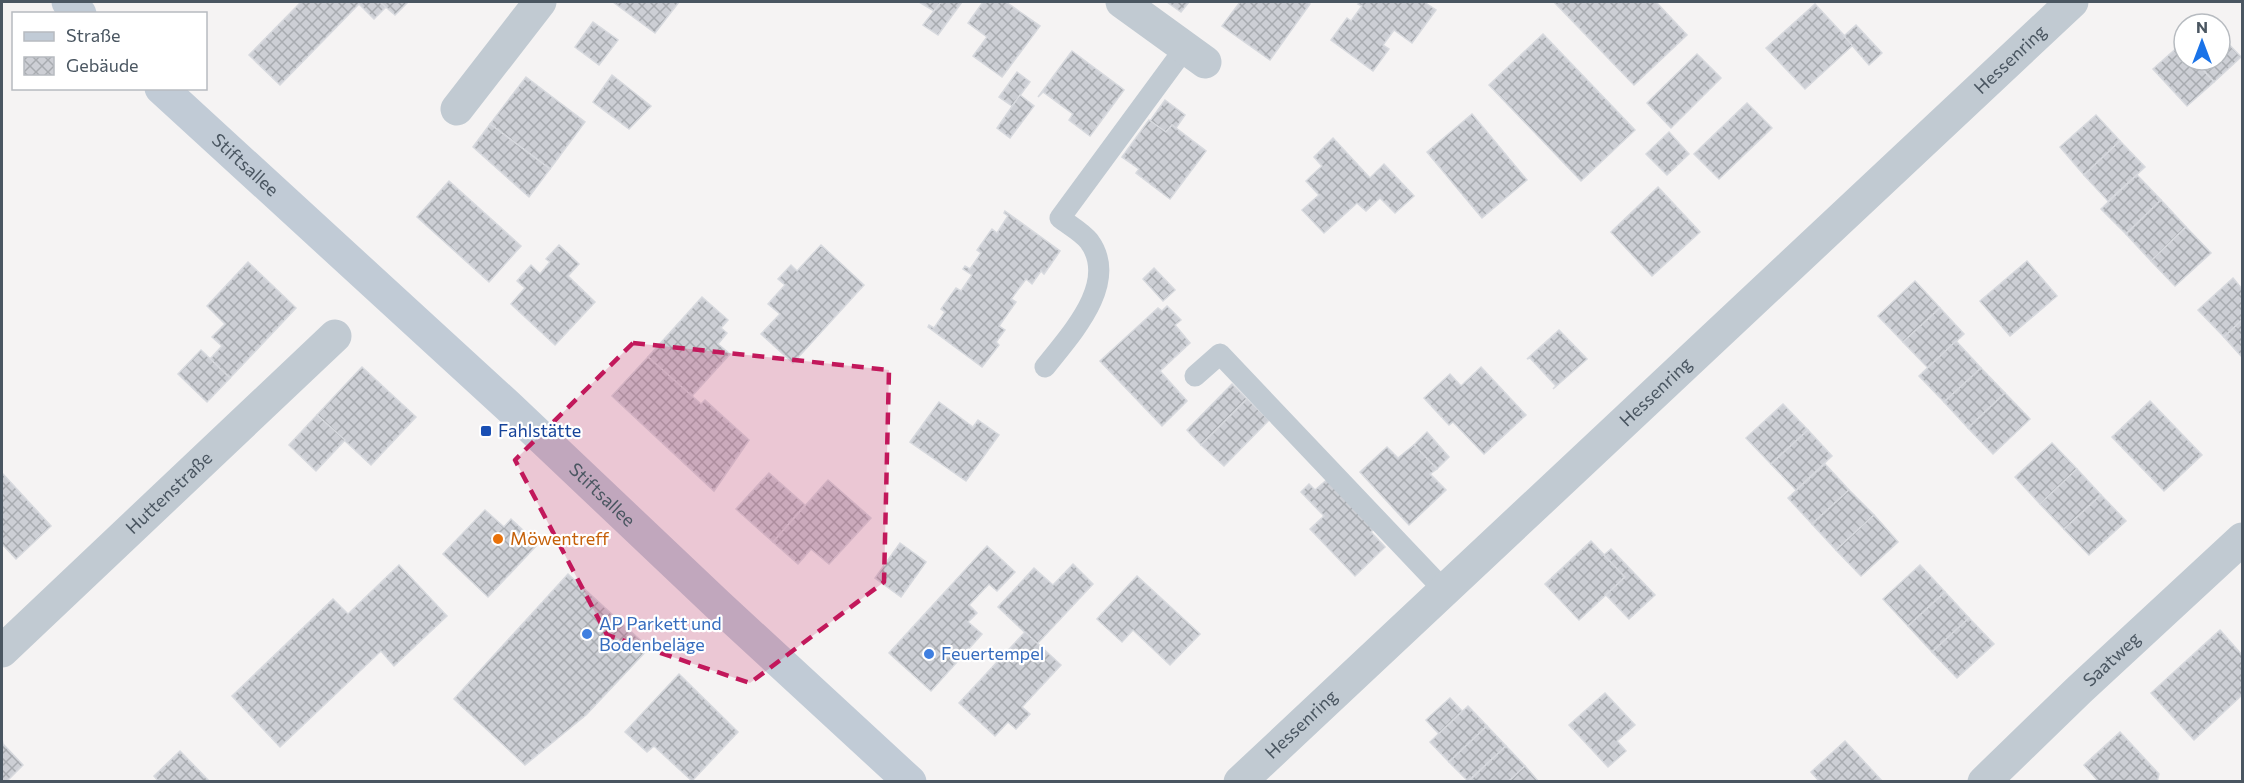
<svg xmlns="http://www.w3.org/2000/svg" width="2244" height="783" viewBox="0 0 2244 783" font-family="Commissioner,sans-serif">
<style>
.building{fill:url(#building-cross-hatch);stroke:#d7d9de;stroke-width:1.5}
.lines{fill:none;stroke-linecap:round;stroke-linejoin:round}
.service{stroke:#c1cad2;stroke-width:21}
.minor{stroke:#c1cad2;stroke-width:33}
.tertiary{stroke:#c1cad2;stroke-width:33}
.secondary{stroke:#c1cbd6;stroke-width:33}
.marked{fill:#c2185b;fill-opacity:0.2;stroke:#c2185b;stroke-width:4.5;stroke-dasharray:12 8;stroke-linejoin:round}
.transit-dot{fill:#1a4fb4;stroke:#fff;stroke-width:2}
.food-dot{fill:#e8710a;stroke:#fff;stroke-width:2}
.shop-dot{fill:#3f7fe0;stroke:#fff;stroke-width:2}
.labels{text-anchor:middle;stroke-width:4.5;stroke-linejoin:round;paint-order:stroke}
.street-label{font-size:18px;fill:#4a5661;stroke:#fff}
.transit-label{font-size:18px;fill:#164399;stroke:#fff;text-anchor:start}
.food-label{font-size:18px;fill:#c56008;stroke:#fff;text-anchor:start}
.shop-label{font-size:18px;fill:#366cbe;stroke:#fff;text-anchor:start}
</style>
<defs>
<pattern id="building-cross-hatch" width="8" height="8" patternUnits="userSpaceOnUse" patternTransform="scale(1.5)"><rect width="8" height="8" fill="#cdcfd5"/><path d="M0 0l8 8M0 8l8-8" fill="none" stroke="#a8abb0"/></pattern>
</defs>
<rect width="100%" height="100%" fill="#f5f3f3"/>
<!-- building -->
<g class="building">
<polygon points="301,2 380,2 386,7 374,19 359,4 280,85 249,55"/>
<polygon points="380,2 408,2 395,15"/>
<polygon points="613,2 679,2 655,33"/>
<polygon points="919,2 941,2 934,11"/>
<polygon points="941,2 962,2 938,35 923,25"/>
<polygon points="983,2 1006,2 1040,26 1002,77 973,56 987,37 968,23"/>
<polygon points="1167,2 1189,2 1181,12"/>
<polygon points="1240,2 1307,2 1310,4 1270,60 1222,26"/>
<polygon points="1360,2 1424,2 1436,10 1412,43 1394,30 1383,45 1389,49 1373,71 1331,40 1347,18 1351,21 1362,6 1358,4"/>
<polygon points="1554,2 1656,2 1687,35 1634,85"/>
<polygon points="1815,4 1853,45 1805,89 1766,48"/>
<polygon points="593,22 618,40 599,65 575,47"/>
<polygon points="1856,25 1882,53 1869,65 1844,36"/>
<polygon points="1543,34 1635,130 1581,181 1489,85"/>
<polygon points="2220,35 2241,57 2214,82 2194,60 2220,60"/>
<polygon points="2180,45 2184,49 2184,60 2194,60 2214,82 2187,106 2153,69"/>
<polygon points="1072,51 1124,90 1090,136 1069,120 1073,114 1043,92 1038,97"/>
<polygon points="1697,54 1721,78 1671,128 1647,103"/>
<polygon points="1017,72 1030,82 1012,106 999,97"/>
<polygon points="612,75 651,106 629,129 593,102"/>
<polygon points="526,77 585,122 550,169 490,124"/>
<polygon points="1020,95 1034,106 1010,138 997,128"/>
<polygon points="1165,100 1185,115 1176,128 1172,125 1166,132 1150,121"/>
<polygon points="1747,103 1772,128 1719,179 1694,154"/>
<polygon points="1472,114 1527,180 1482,218 1427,152"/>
<polygon points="2096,115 2120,141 2084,175 2060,147"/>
<polygon points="1149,120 1166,132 1172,125 1206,151 1170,199 1136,173 1139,169 1122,157"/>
<polygon points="490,124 550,169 529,197 473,147"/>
<polygon points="1669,132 1689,154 1667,175 1646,154"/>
<polygon points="1333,138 1370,178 1384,164 1414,196 1395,213 1380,198 1366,211 1357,203 1324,233 1302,210 1319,195 1306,181 1322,166 1314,157"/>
<polygon points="2120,141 2145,167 2108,201 2084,175"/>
<polygon points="2137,175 2161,200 2126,234 2101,209"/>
<polygon points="449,181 521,246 489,282 417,217"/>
<polygon points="1658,187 1700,232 1652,276 1611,232"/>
<polygon points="2161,200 2186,227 2151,261 2126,234"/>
<polygon points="1005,211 1060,251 1044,274 1041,271 1032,284 1026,279 1011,299 1016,302 999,326 1005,330 996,342 999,345 982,367 928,327 929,325 934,328 945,312 941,309 956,288 961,291 972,275 963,269 965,266 970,269 981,253 977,250 992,229 997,233 1008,216 1004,213"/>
<polygon points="2186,227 2211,253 2175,286 2151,261"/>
<polygon points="559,245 579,264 568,276 595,302 555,345 511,304 525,288 517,281 531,265 540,274 550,262 546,259"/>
<polygon points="821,245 864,285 793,363 761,334 780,314 768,304 785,285 778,279 791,265 797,271"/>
<polygon points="2027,261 2057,296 2010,336 1980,301"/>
<polygon points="248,262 296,308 230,378 210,359 222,346 212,337 225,324 207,306"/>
<polygon points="1154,268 1175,290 1163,301 1143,279"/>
<polygon points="2233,278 2242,289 2242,320 2224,337 2198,310"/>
<polygon points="1915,281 1940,308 1903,342 1878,316"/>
<polygon points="702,297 728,320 721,328 727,333 718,344 730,354 692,396 648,357"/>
<polygon points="1167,306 1181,320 1175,325 1190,343 1160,371 1187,401 1162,426 1100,361 1158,308 1162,311"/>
<polygon points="1940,308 1964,334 1928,368 1903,342"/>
<polygon points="2242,320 2242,357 2224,337"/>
<polygon points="1559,330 1587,359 1553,389 1556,386 1530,358 1527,359"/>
<polygon points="1956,341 1981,368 1944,402 1919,376"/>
<polygon points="201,350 230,378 207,402 178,374"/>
<polygon points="648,357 701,404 705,400 749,440 714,491 612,396"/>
<polygon points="362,367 416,417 371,465 317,415"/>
<polygon points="1481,367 1526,415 1484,454 1453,422 1449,425 1424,398 1450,374 1461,386"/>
<polygon points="1981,368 2005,393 1968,428 1944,402"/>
<polygon points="1232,384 1247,399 1201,445 1187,430"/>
<polygon points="2005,393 2030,419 1993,454 1968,428"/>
<polygon points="1247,399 1269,420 1224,466 1201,445"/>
<polygon points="2150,401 2202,455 2164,491 2112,437"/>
<polygon points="939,402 973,427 978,420 999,435 966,481 910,442"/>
<polygon points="1783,404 1808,430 1771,464 1746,438"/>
<polygon points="317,415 345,440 316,471 289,445"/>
<polygon points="1808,430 1832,456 1796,490 1771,464"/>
<polygon points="1427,432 1449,457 1437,469 1414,445"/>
<polygon points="2052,443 2077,469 2040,504 2015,477"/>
<polygon points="1414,445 1437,469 1430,474 1446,490 1409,525 1360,472 1387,447 1398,458"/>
<polygon points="1825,464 1849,490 1812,524 1788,498"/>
<polygon points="2077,469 2101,495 2064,529 2040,504"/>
<polygon points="2,473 51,526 16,559 2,544"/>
<polygon points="769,473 805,505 773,542 736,509"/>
<polygon points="1330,477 1377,526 1371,532 1385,547 1355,576 1310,529 1324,516 1301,492 1309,484 1315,490"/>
<polygon points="828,480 871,518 829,564 811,549 798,564 773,542"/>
<polygon points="1849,490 1874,515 1836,550 1812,524"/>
<polygon points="2101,495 2126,521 2089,555 2064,529"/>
<polygon points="485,510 504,527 511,519 538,544 488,597 443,554"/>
<polygon points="1874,515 1898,542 1861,576 1836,550"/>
<polygon points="1591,541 1625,577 1579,620 1545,584"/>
<polygon points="900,543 926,562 901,597 875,578"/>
<polygon points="987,546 1015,572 997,591 989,584 969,605 977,613 968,622 982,634 931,691 889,653"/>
<polygon points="1611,549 1655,595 1629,619 1606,595 1625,577 1604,555"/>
<polygon points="1073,564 1093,584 1037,644 998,607 1034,568 1053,585"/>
<polygon points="399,565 447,616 394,666 381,651 280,747 232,696 333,599 348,614"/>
<polygon points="1920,565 1945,592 1908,626 1883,599"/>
<polygon points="568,574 649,648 586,715 525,765 454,699"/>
<polygon points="1137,576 1200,634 1170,665 1133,630 1122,642 1097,619"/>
<polygon points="1945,592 1969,618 1932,652 1908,626"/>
<polygon points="1969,618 1994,644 1957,678 1932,652"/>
<polygon points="2220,630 2242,655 2242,695 2194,740 2151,693"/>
<polygon points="1025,632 1061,665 1022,707 1030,714 1016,729 1008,722 995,736 959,703"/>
<polygon points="679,674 738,732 692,781 654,746 647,752 625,732"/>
<polygon points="1605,693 1635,725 1617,741 1626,751 1608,767 1569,725"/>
<polygon points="1450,698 1462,711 1439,734 1426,720"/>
<polygon points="1468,706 1487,726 1449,762 1430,742"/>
<polygon points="1487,726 1506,746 1468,781 1449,762"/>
<polygon points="2120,732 2159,774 2157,782 2099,782 2084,765"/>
<polygon points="2,739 3,744 23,765 6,782 2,782"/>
<polygon points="1845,741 1883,782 1820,782 1811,772"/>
<polygon points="1506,746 1525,766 1508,782 1468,782"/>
<polygon points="180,751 210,782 159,782 154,776"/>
<polygon points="1525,766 1539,782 1508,782"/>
</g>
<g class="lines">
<!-- service -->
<g class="service">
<path d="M1045 367C1070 335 1120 283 1089 241 1082 232 1069 225 1060 218L1185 48"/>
<polyline points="1195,376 1220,354 1444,590"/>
</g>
<!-- minor -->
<g class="minor">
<polyline points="1122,2 1205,62"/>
<polyline points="457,109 540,2"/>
<path id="s1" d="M2 651 335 336"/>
<path id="s2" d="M1984 782 2079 690 2242 539"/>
</g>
<!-- tertiary -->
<path class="tertiary" id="s3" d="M1240 782 2072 2"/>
<!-- secondary -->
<g class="secondary">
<polyline points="68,2 80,14"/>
<path id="s4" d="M161 88 508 406 717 604 910 782"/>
</g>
</g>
<!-- marked area -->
<path class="marked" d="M633 343 889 370 884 582 750 683 607 635 515 460Z"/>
<!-- markers -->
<rect class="transit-dot" x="480" y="425" width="12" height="12" rx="3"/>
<circle class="food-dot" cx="498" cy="539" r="6"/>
<g class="shop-dot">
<circle cx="587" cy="634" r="6"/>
<circle cx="929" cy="654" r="6"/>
</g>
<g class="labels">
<!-- street labels -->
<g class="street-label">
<text dy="6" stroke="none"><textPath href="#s3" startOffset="1056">Hessenring</textPath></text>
<text dy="6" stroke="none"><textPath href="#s4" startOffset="114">Stiftsallee</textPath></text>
<text dy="6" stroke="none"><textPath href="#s3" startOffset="570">Hessenring</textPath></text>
<text dy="6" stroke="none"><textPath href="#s1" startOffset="230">Huttenstraße</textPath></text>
<text dy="6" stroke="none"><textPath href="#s4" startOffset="600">Stiftsallee</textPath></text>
<text dy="6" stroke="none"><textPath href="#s2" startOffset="177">Saatweg</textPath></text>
<text dy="6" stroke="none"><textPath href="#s3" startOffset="84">Hessenring</textPath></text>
</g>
<!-- transit labels -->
<g class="transit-label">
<text x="498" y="437">Fahlstätte</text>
</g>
<!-- food labels -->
<g class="food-label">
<text x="510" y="545">Möwentreff</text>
</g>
<!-- shop labels -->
<g class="shop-label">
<text x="599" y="630">AP Parkett und<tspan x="599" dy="21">Bodenbeläge</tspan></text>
<text x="941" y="660">Feuertempel</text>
</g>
</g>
<!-- border -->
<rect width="2244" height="783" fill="none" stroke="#4a5661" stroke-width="6"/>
<!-- legend -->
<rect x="12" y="12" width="195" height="78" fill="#ffffff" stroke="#b7bbc0" stroke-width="1.5"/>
<rect x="24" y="32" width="30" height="9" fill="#c1cbd6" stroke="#b7bbc0" stroke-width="1.5"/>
<text x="66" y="42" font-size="18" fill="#4a5661">Straße</text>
<rect x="24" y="57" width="30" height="18" fill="url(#building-cross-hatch)" stroke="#b7bbc0" stroke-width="1.5"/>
<text x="66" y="72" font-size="18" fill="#4a5661">Gebäude</text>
<!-- north arrow -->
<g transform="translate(2202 42)"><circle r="28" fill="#ffffff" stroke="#b7bbc0" stroke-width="1.5"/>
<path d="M0-4.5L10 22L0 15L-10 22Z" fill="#1a73e8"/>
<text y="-9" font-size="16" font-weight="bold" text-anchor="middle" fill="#4a5661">N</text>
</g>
</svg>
